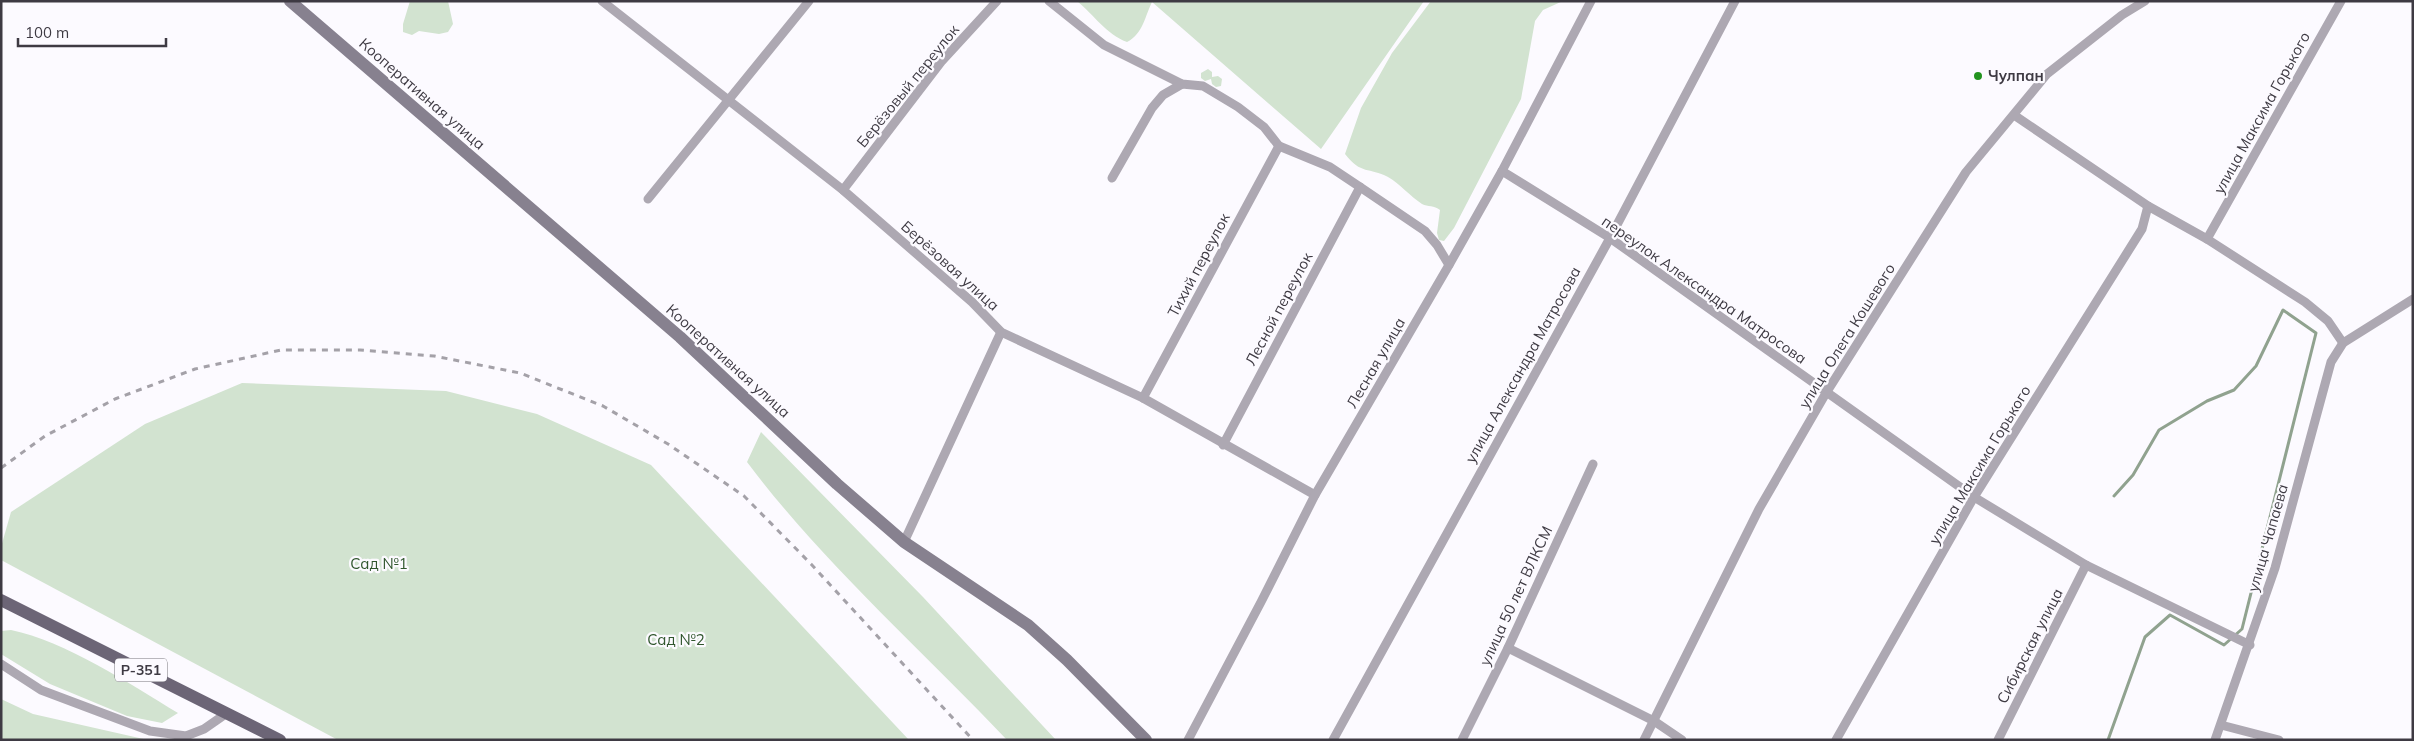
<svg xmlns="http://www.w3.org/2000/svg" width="2414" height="741" viewBox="0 0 2414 741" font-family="Mulish,sans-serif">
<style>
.green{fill:#d2e3d0}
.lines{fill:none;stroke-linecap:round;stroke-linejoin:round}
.stream{stroke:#90a28f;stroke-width:3}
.street{stroke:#ada8b2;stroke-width:9}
.secondary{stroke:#87818f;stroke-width:12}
.primary{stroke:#6c6576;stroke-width:12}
.rail{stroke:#a4a1a8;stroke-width:3;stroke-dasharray:6 6;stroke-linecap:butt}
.poi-dot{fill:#22931f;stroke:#fcfaff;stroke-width:2}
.labels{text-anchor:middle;stroke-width:4.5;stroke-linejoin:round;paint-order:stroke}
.shield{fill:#fcfaff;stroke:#77747b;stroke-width:1}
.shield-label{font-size:14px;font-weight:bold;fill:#3e3a43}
.poi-label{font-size:15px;font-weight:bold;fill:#3e3a43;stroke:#fcfaff;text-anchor:start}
.street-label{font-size:15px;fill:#3e3a43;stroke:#fcfaff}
.park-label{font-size:15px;fill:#31572e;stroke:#fcfaff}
</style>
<rect width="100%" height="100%" fill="#fcfaff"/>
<!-- green -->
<g class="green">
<polygon points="410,1 448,1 453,24 448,32 439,34 419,31 412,35 403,32 403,24"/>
<path d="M1077 1H1424L1321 149 1152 2C1145 16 1143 34 1127 42 1106 34 1094 15 1077 1Z"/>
<path d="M1431 1H1563L1543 10 1535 21 1521 99 1454 228 1444 241 1439 240 1437 233 1440 210C1434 205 1428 207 1422 204 1410 196 1400 184 1388 177 1369 167 1361 175 1345 154L1361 108 1392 53Z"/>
<polygon points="1208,69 1212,72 1212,77 1218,76 1222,79 1221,86 1216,87 1212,84 1211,79 1205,81 1201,78 1201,73"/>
<polygon points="242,383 446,391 537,414 651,465 909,740 338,740 1,560 1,547 11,512 145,424"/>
<path d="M761 432 923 597 1056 740H1007C920 648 823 563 747 462Z"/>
<path d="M11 630C65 641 130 684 178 713L162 723 127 716 50 684 1 654V631Z"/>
<polygon points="1,699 33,714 148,740 1,740"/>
</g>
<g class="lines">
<!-- stream -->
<polyline class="stream" points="2108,740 2145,637 2170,615 2224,645 2242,629 2316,333 2283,310 2256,366 2234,390 2207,401 2159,430 2133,475 2114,496"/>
<!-- street -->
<g class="street">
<polyline points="602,1 843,190 972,302 1001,332 1143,398 1315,495"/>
<polyline points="1049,1 1104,45 1182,84 1203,86 1238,107 1264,127 1279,146 1330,167 1360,187 1425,231 1437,245 1449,265"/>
<polyline points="2014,115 2148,206 2207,239 2305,302 2328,321 2343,343"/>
<polyline points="1502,171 1610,238 1974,497 2086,565 2250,645"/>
<polyline points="1112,178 1152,108 1163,95 1182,84"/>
<polyline points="843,190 941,62 997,1"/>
<polyline points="648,199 809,1"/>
<polyline points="2207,239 2341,1"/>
<polyline points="1143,398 1279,146"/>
<polyline points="1223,445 1360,187"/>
<polyline points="904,542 1001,332"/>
<polyline points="1508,648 1654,721 1682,740"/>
<polyline points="1,664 41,690 150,731 186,736 204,729 227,713"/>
<polyline points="2221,725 2279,740"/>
<polyline points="1188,740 1261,602 1315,495 1449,265 1502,171 1591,1"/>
<polyline points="1333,740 1610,238 1735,1"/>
<polyline points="1462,740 1508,648 1593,464"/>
<polyline points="1644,740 1759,509 1826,393 1966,172 2047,74 2122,15 2145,1"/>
<polyline points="1836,740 1974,497 2142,229 2148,206"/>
<polyline points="1998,740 2086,565"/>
<polyline points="2215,740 2275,568 2331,362 2343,343 2413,299"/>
</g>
<!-- secondary -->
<polyline class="secondary" points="290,1 680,337 837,484 904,542 1028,625 1067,660 1146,740"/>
<!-- primary -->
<polyline class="primary" points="1,600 280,740"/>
<!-- rail -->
<polyline class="rail" points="1,468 45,436 115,399 195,369 281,350 360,350 434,356 520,373 603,406 668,444 744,496 811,564 973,740"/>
</g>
<!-- markers -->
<circle class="poi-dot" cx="1978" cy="76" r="5"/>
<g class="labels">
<!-- shield labels -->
<rect class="shield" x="115" y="658.5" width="52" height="23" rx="4"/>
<g class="shield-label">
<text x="141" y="675">Р-351</text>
</g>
<!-- poi labels -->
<g class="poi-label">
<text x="1988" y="81">Чулпан</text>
</g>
<!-- street labels -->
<g class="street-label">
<text transform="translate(908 86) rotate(-51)" y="5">Берёзовый переулок</text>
<text transform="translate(422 94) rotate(41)" y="5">Кооперативная улица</text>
<text transform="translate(2262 113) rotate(-61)" y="5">улица Максима Горького</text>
<text transform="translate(1199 265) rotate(-62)" y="5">Тихий переулок</text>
<text transform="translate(950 266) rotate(42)" y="5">Берёзовая улица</text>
<text transform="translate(1704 290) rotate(35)" y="5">переулок Александра Матросова</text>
<text transform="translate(1279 309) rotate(-62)" y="5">Лесной переулок</text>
<text transform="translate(1847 336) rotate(-58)" y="5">улица Олега Кошевого</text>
<text transform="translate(728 361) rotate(42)" y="5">Кооперативная улица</text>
<text transform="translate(1376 363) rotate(-60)" y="5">Лесная улица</text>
<text transform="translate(1523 365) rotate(-61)" y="5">улица Александра Матросова</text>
<text transform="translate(1980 465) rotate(-59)" y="5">улица Максима Горького</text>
<text transform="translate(2268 538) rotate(-74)" y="5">улица Чапаева</text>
<text transform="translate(1516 596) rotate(-65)" y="5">улица 50 лет ВЛКСМ</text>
<text transform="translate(2030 646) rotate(-63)" y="5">Сибирская улица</text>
</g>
<!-- park labels -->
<g class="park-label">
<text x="379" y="569">Сад №1</text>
<text x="676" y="645">Сад №2</text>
</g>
</g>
<!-- border -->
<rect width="2414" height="741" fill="none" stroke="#3e3a43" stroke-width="5"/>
<!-- scale -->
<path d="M18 38v8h148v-8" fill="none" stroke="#3e3a43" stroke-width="2.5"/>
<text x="25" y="38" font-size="15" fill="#3e3a43" stroke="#fcfaff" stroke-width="4" paint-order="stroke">100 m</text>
</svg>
